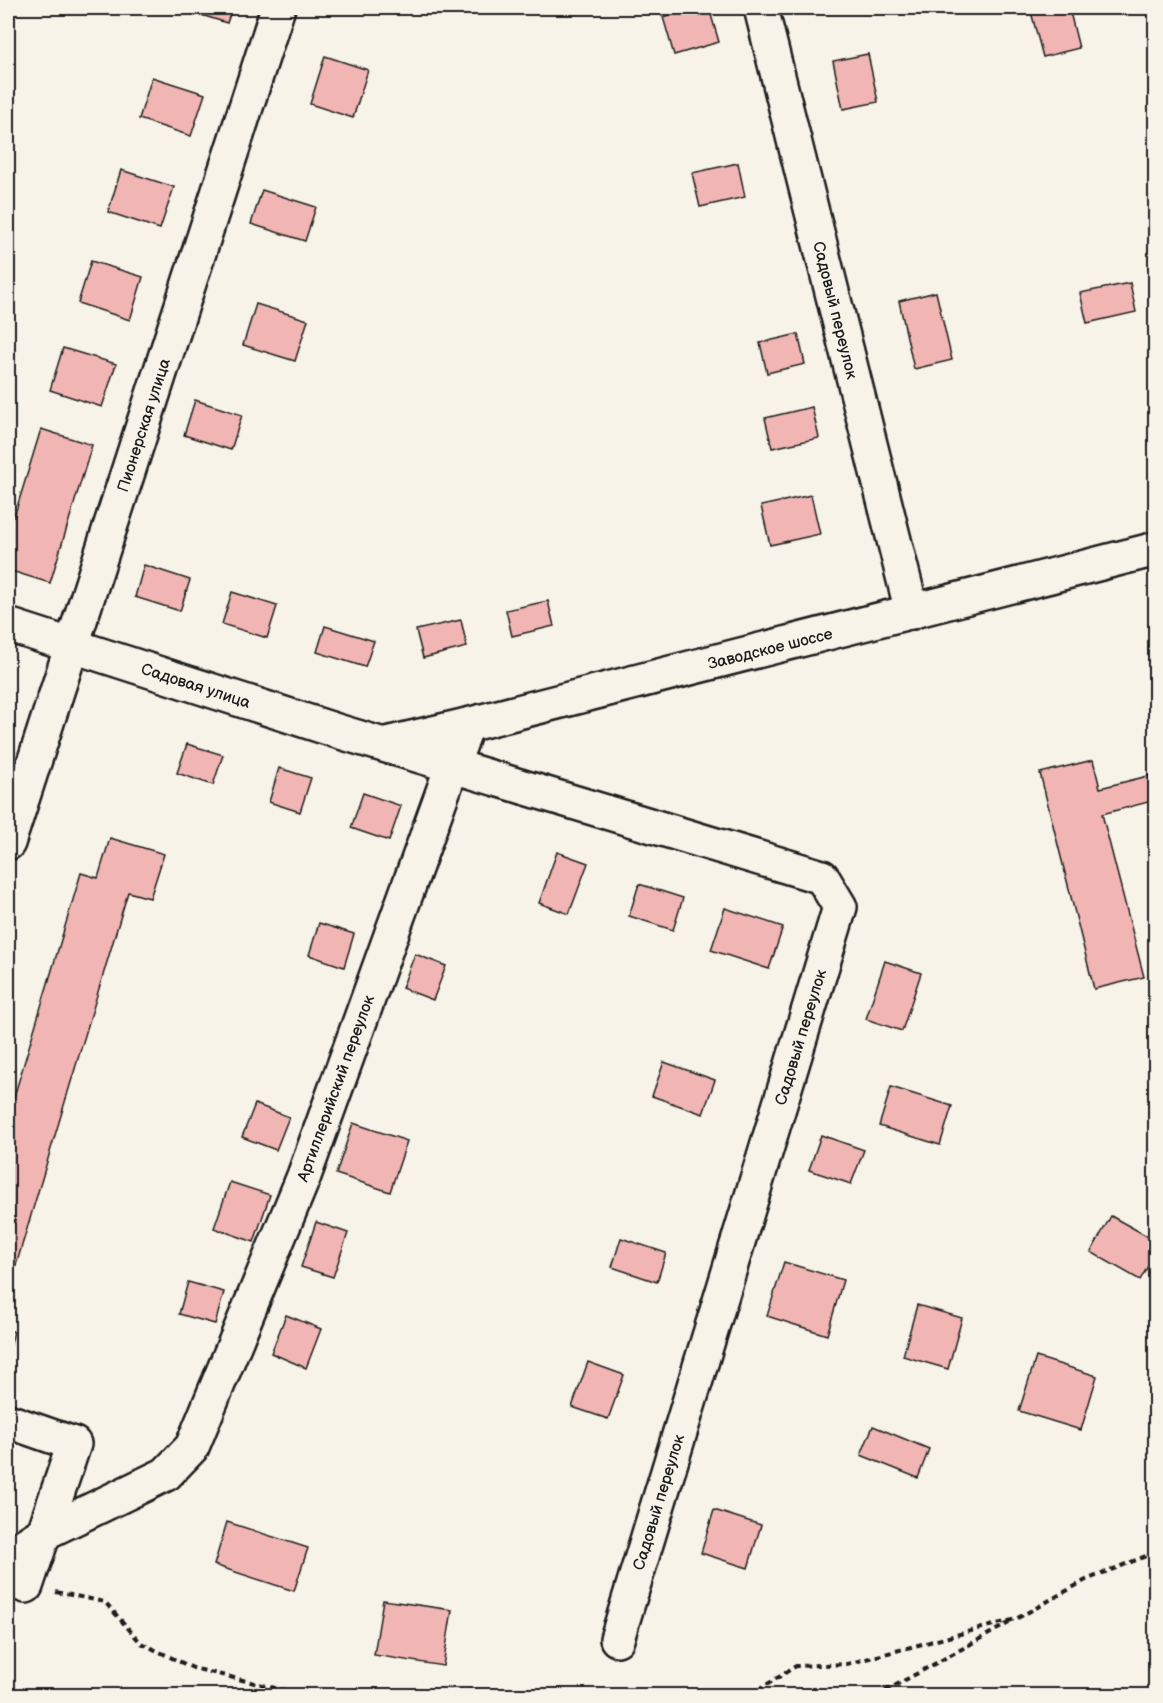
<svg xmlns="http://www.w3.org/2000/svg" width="1163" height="1703" viewBox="0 0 1163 1703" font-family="'Balsamiq Sans',sans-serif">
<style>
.building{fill:#f1b6b3;stroke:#1c1c1c;stroke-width:1.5}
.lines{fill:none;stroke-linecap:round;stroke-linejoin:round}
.minor-casing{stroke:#1c1c1c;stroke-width:38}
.path{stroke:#1c1c1c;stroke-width:4;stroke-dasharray:6 4.5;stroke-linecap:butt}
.minor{stroke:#f7f3e8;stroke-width:33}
.labels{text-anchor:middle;stroke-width:6;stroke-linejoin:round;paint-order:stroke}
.street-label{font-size:16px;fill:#1c1c1c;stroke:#f7f3e8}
</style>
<rect width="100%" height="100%" fill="#f7f3e8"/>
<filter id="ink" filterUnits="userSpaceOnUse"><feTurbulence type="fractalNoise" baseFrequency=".0167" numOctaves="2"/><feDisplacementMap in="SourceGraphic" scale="12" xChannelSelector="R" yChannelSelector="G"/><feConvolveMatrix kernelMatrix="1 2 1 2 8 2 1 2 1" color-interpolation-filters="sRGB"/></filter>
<g filter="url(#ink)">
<!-- building -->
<g class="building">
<polygon points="179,8 232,8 227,23"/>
<polygon points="696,8 709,8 719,42 674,55 663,17"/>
<polygon points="1030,8 1069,8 1079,48 1043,57"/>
<polygon points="868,54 878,102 843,109 833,61"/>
<polygon points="325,56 368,70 353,118 310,104"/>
<polygon points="152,77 205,94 191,136 139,119"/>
<polygon points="738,163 745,197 700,207 692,173"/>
<polygon points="121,170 174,187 160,229 108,212"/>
<polygon points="262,190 316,207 305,241 251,224"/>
<polygon points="91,261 143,277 130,320 78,303"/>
<polygon points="1130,283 1136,312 1087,323 1080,293"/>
<polygon points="936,292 952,360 914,369 899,301"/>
<polygon points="256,304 308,320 295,361 243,345"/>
<polygon points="798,334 805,364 767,373 760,343"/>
<polygon points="63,348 116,364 102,407 50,390"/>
<polygon points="195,400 242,415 231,450 184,435"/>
<polygon points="812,407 819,438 772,448 765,418"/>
<polygon points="41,429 92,445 50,583 8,570 8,515 14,517"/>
<polygon points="811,495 820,534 770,545 761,506"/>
<polygon points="144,565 190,580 180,611 135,597"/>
<polygon points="232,592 277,606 267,638 222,624"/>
<polygon points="548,601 554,626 512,636 506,610"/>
<polygon points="461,620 467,647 423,658 416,630"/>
<polygon points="325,626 374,641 365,667 317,652"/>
<polygon points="187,744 223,755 213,785 177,773"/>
<polygon points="1093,760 1100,788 1156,774 1156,800 1102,814 1144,977 1094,989 1040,773"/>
<polygon points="279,768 311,778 300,812 269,802"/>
<polygon points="363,793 401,806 389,841 351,828"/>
<polygon points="110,838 164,854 150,898 128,892 8,1292 8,1117 81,873 98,878"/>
<polygon points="557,852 588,863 569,914 539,903"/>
<polygon points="639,884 683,898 673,930 629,916"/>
<polygon points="725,908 783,927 769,969 711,950"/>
<polygon points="319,923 354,934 344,967 309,955"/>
<polygon points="415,954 446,966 433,1000 402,988"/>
<polygon points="885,961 921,973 902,1031 866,1019"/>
<polygon points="664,1062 715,1080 703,1114 652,1096"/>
<polygon points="891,1087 952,1106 940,1145 879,1126"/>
<polygon points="255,1104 289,1117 276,1150 242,1137"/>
<polygon points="353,1123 407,1141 390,1192 336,1174"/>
<polygon points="821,1135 864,1150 851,1184 809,1170"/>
<polygon points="230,1182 270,1195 254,1242 214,1228"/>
<polygon points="1111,1216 1156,1241 1156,1252 1140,1280 1091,1252"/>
<polygon points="316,1222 348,1233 333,1277 301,1267"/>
<polygon points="621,1238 666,1253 657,1282 612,1267"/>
<polygon points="784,1262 843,1280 827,1335 767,1316"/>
<polygon points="188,1282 224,1292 215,1324 179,1314"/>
<polygon points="917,1305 962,1318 948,1369 903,1356"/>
<polygon points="286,1315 321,1329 306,1368 271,1353"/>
<polygon points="8,1329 14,1332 8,1355"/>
<polygon points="1036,1357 1097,1376 1081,1430 1019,1411"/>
<polygon points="588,1362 624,1375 608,1419 572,1407"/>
<polygon points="873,1426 929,1449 918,1478 861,1455"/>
<polygon points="714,1510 761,1525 748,1568 701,1553"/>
<polygon points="227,1522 308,1548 294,1591 214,1565"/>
<polygon points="383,1600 452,1610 443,1666 374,1655"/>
</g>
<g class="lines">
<!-- minor casing -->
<g class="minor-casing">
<g id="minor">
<polyline points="761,8 912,612"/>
<polyline points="8,625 337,731 822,877 840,907 617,1639"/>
<polyline points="386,744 467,725 1156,549"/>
<polyline points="8,843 278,8"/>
<polyline points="8,1421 74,1444 26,1586 8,1579"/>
<polyline points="8,1556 42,1534 166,1474 192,1447 304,1176 467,725"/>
</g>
</g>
<!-- path -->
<g class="path">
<polyline points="56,1592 105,1602 141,1643 193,1668 308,1696"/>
<path d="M404 1696C464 1690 526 1687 586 1696"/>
<polyline points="749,1696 796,1666 847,1664 1016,1619 1086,1580 1156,1552"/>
<polyline points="876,1696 1009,1623"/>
</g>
<!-- minor -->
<use href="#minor" class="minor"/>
</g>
</g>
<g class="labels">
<!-- street labels -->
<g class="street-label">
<text transform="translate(836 310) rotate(76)" y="6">Садовый переулок</text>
<text transform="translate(143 425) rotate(-72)" y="6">Пионерская улица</text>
<text transform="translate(770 648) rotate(-14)" y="6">Заводское шоссе</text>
<text transform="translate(196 685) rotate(18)" y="6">Садовая улица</text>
<text transform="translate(800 1037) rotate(-73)" y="6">Садовый переулок</text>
<text transform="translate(335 1088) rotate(-70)" y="6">Артиллерийский переулок</text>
<text transform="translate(658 1502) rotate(-73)" y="6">Садовый переулок</text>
</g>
</g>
<!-- margin -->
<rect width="1163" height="1703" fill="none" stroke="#f7f3e8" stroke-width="30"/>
<rect x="15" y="15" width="1133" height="1673" fill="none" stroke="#1c1c1c" stroke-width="2" filter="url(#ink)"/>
</svg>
